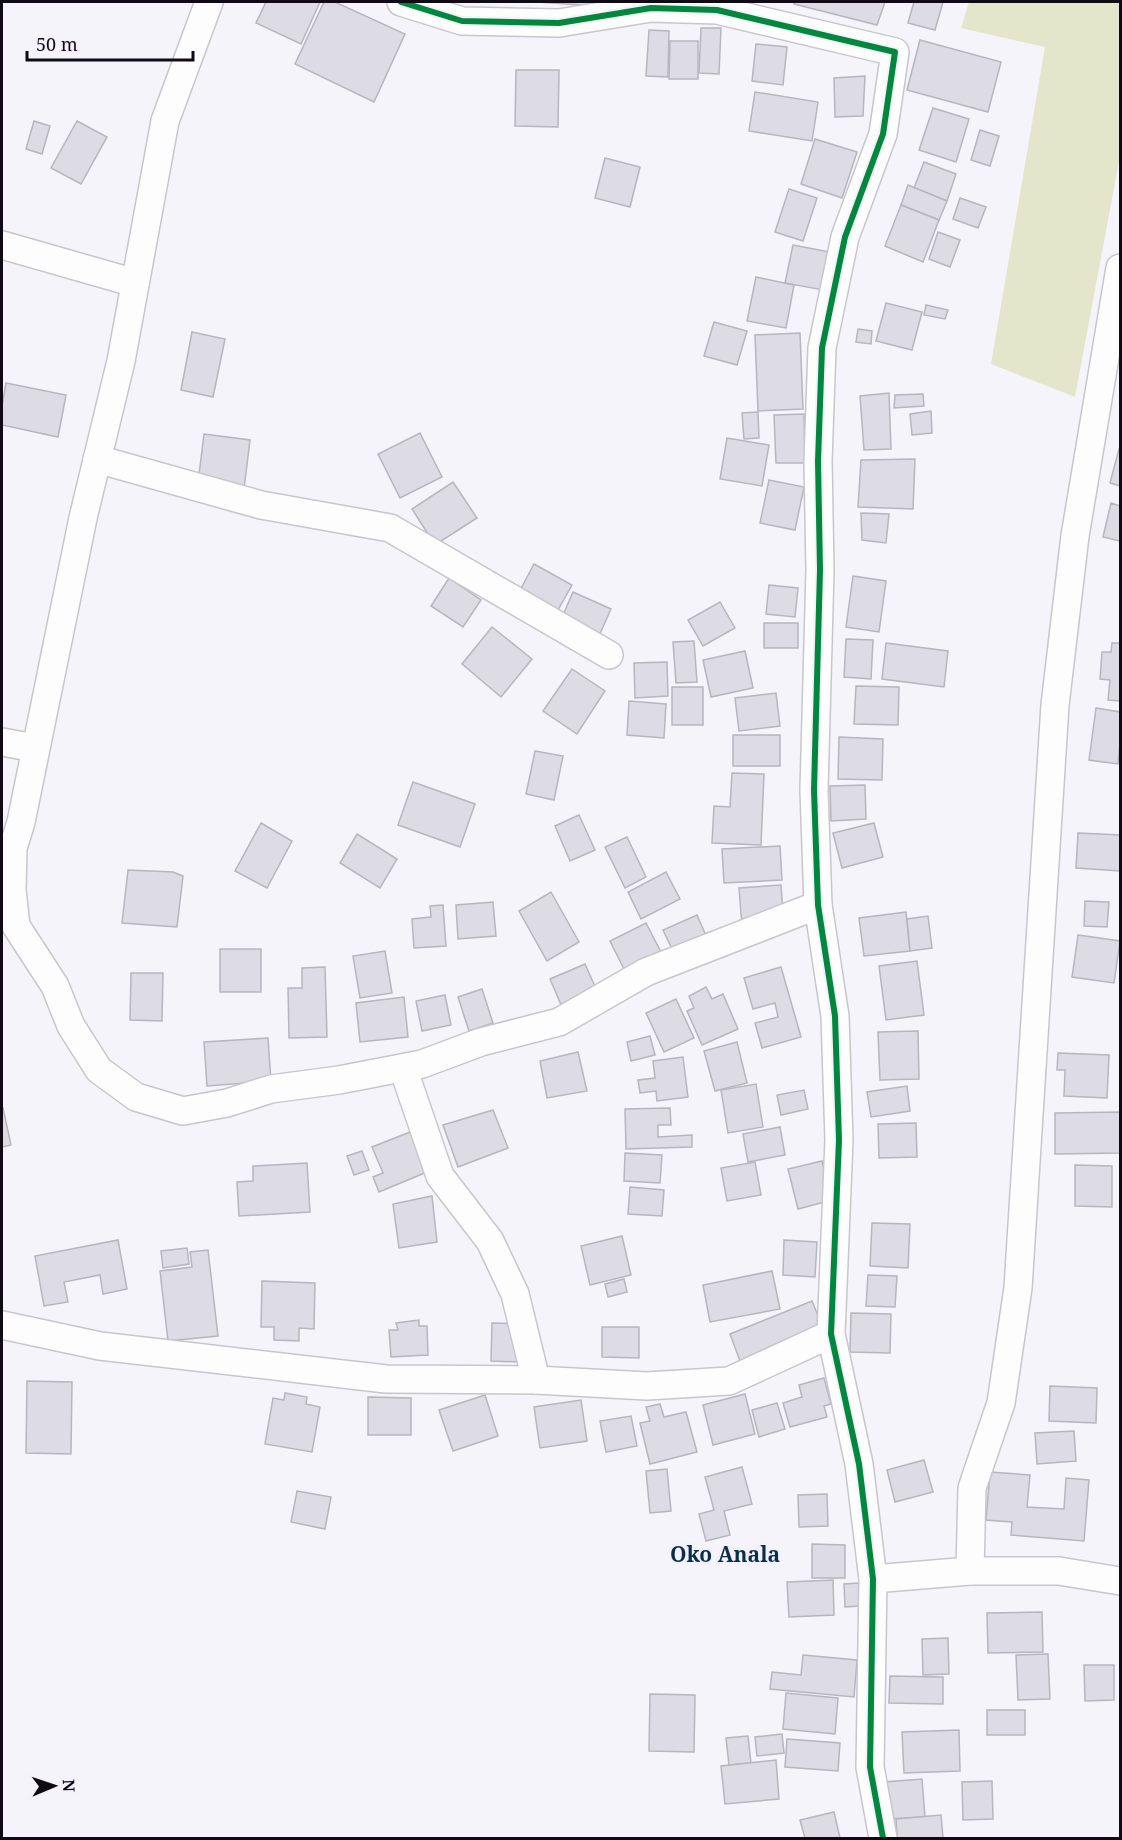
<svg xmlns="http://www.w3.org/2000/svg" width="1122" height="1840" viewBox="0 0 1122 1840" font-family="'Noto Serif',serif">
<style>
.green{fill:#e3e6ca}
.building{fill:#dddbe4;stroke:#b7b5bd;stroke-width:1.5}
.lines{fill:none;stroke-linecap:round;stroke-linejoin:round}
.minor-casing{stroke:#c7c6cd;stroke-width:30}
.minor{stroke:#fefdfe;stroke-width:27}
.cycleway-casing{stroke:#f4f1fd;stroke-width:10}
.cycleway{stroke:#00873e;stroke-width:6}
.labels{text-anchor:middle;stroke-width:6;stroke-linejoin:round;paint-order:stroke}
.quarter-label{font-size:21px;font-weight:bold;fill:#082f47;stroke:#f4f1fd}
</style>
<rect width="100%" height="100%" fill="#f5f4fa"/>
<!-- green -->
<polygon class="green" points="969,2 1120,2 1120,156 1075,397 991,364 1045,47 961,28"/>
<!-- building -->
<g class="building">
<polygon points="266,2 320,2 301,44 256,23"/>
<polygon points="324,2 335,2 405,34 374,102 295,64"/>
<polygon points="537,2 610,2 610,7"/>
<polygon points="795,2 885,2 877,25 794,4"/>
<polygon points="914,2 943,2 935,30 908,23"/>
<polygon points="701,28 721,28 719,74 699,73"/>
<polygon points="649,30 669,31 668,77 646,76"/>
<polygon points="920,40 1001,62 988,112 907,90"/>
<polygon points="670,41 698,41 698,79 669,79"/>
<polygon points="756,44 787,47 783,85 752,81"/>
<polygon points="516,70 559,70 558,127 515,126"/>
<polygon points="865,76 863,116 835,117 834,78"/>
<polygon points="755,92 818,102 812,141 749,131"/>
<polygon points="933,108 969,119 956,162 919,150"/>
<polygon points="34,121 50,126 42,154 26,149"/>
<polygon points="77,121 107,137 81,184 51,168"/>
<polygon points="980,130 999,136 990,166 971,160"/>
<polygon points="815,139 857,152 842,198 801,184"/>
<polygon points="605,158 640,167 630,207 595,198"/>
<polygon points="924,162 956,174 947,201 914,188"/>
<polygon points="908,185 947,201 939,220 901,205"/>
<polygon points="789,189 817,198 803,241 775,232"/>
<polygon points="960,198 986,207 978,228 953,219"/>
<polygon points="901,205 939,220 923,262 885,246"/>
<polygon points="938,232 960,240 950,267 929,259"/>
<polygon points="793,245 830,252 823,290 785,283"/>
<polygon points="756,277 794,285 786,328 747,321"/>
<polygon points="886,303 922,312 912,350 876,341"/>
<polygon points="926,305 948,310 945,319 924,315"/>
<polygon points="714,322 747,331 737,365 704,356"/>
<polygon points="858,329 872,331 871,344 856,342"/>
<polygon points="192,332 225,339 213,397 181,390"/>
<polygon points="800,333 803,409 758,411 755,335"/>
<polygon points="6,383 66,395 58,437 2,425 2,406"/>
<polygon points="889,393 891,449 864,450 860,396"/>
<polygon points="923,394 924,406 894,408 895,395"/>
<polygon points="931,411 932,433 912,435 910,414"/>
<polygon points="758,412 759,438 744,439 742,413"/>
<polygon points="804,414 805,463 776,463 774,415"/>
<polygon points="420,433 442,477 400,498 378,454"/>
<polygon points="204,434 250,440 244,489 198,483"/>
<polygon points="727,438 769,445 762,486 720,479"/>
<polygon points="1119,449 1120,449 1120,486 1110,483"/>
<polygon points="915,459 913,509 858,507 861,460"/>
<polygon points="769,480 804,487 795,530 760,523"/>
<polygon points="453,482 477,518 435,545 412,509"/>
<polygon points="1111,503 1120,506 1120,541 1103,537"/>
<polygon points="861,513 889,514 886,543 862,540"/>
<polygon points="534,564 572,585 554,617 517,596"/>
<polygon points="853,576 886,581 879,632 846,627"/>
<polygon points="449,578 481,600 463,627 431,606"/>
<polygon points="769,585 798,588 795,617 766,614"/>
<polygon points="573,592 611,609 598,638 560,622"/>
<polygon points="720,602 735,628 703,646 688,620"/>
<rect x="764" y="623" width="34" height="25"/>
<polygon points="492,627 532,659 501,697 462,664"/>
<polygon points="846,639 873,640 871,679 844,677"/>
<polygon points="694,641 697,682 676,683 673,642"/>
<polygon points="886,643 948,651 944,687 882,679"/>
<polygon points="1112,643 1120,643 1120,701 1108,700 1110,680 1100,679 1102,652 1111,652"/>
<polygon points="745,651 753,688 711,697 703,660"/>
<polygon points="667,662 668,696 635,698 634,663"/>
<polygon points="572,669 605,691 577,734 543,711"/>
<polygon points="856,686 899,687 898,725 854,724"/>
<rect x="672" y="687" width="31" height="38"/>
<polygon points="776,693 780,726 739,731 735,698"/>
<polygon points="629,701 666,704 664,738 627,735"/>
<polygon points="1096,708 1120,712 1120,743 1118,764 1089,760"/>
<rect x="733" y="735" width="47" height="31"/>
<polygon points="839,737 883,739 882,780 838,779"/>
<polygon points="535,751 563,756 554,800 526,794"/>
<polygon points="732,773 764,774 761,845 712,843 714,806 730,807"/>
<polygon points="413,782 475,804 460,847 398,825"/>
<polygon points="865,785 866,819 831,821 830,786"/>
<polygon points="579,815 595,850 570,861 555,826"/>
<polygon points="261,823 292,841 267,888 235,871"/>
<polygon points="874,823 883,857 842,868 833,833"/>
<polygon points="1078,833 1120,835 1120,871 1076,868"/>
<polygon points="357,834 397,859 380,888 340,863"/>
<polygon points="627,837 646,877 625,888 605,847"/>
<polygon points="780,846 782,880 724,883 722,849"/>
<polygon points="128,870 173,872 183,876 177,927 122,923"/>
<polygon points="666,872 680,899 641,919 628,892"/>
<polygon points="781,885 783,912 742,926 739,888"/>
<polygon points="551,892 579,942 547,961 519,911"/>
<polygon points="1085,901 1109,902 1107,927 1084,926"/>
<polygon points="493,902 496,936 458,939 456,905"/>
<polygon points="443,905 446,946 414,948 412,919 431,917 430,906"/>
<polygon points="906,912 910,951 864,956 859,918"/>
<polygon points="697,915 708,940 675,955 663,930"/>
<polygon points="928,916 932,948 910,951 907,919"/>
<polygon points="646,923 662,954 626,973 610,941"/>
<polygon points="1078,935 1120,941 1114,983 1072,977"/>
<rect x="220" y="949" width="41" height="43"/>
<polygon points="385,951 392,993 360,998 353,956"/>
<polygon points="917,961 924,1015 886,1020 879,966"/>
<polygon points="585,964 597,991 562,1007 550,979"/>
<polygon points="325,967 327,1037 289,1038 288,988 302,988 302,968"/>
<polygon points="781,967 801,1037 762,1048 755,1023 778,1017 775,1003 753,1009 744,978"/>
<polygon points="131,973 163,973 162,1021 130,1020"/>
<polygon points="706,987 712,999 723,994 738,1029 702,1045 687,1011 694,1008 689,996"/>
<polygon points="482,989 493,1023 469,1031 458,997"/>
<polygon points="445,995 451,1025 422,1031 416,1001"/>
<polygon points="404,997 408,1037 360,1042 356,1003"/>
<polygon points="676,999 694,1038 664,1052 646,1013"/>
<polygon points="918,1031 919,1079 880,1080 878,1032"/>
<polygon points="650,1036 655,1055 631,1061 627,1042"/>
<polygon points="268,1038 271,1081 207,1086 204,1042"/>
<polygon points="737,1042 747,1083 715,1091 704,1051"/>
<polygon points="578,1052 587,1091 547,1098 540,1061"/>
<polygon points="1058,1053 1109,1055 1107,1098 1064,1096 1065,1070 1057,1070"/>
<polygon points="683,1057 688,1097 657,1101 656,1091 640,1093 638,1080 655,1078 653,1061"/>
<polygon points="756,1084 763,1127 728,1133 721,1090"/>
<polygon points="907,1086 910,1111 871,1117 867,1092"/>
<polygon points="804,1090 808,1109 781,1115 777,1095"/>
<polygon points="2,1108 3,1108 11,1145 2,1147"/>
<polygon points="670,1108 671,1125 658,1125 658,1137 692,1135 692,1147 626,1149 625,1109"/>
<polygon points="493,1110 508,1148 458,1167 443,1125"/>
<polygon points="1120,1112 1120,1153 1055,1154 1055,1113"/>
<polygon points="916,1123 917,1157 879,1158 878,1124"/>
<polygon points="780,1127 785,1155 748,1162 743,1134"/>
<polygon points="410,1132 427,1172 379,1192 373,1177 383,1173 372,1147"/>
<polygon points="362,1151 369,1170 354,1175 347,1156"/>
<polygon points="625,1153 662,1155 660,1183 624,1181"/>
<polygon points="822,1161 832,1200 798,1209 788,1169"/>
<polygon points="755,1162 761,1195 727,1201 721,1168"/>
<polygon points="307,1163 310,1212 239,1216 237,1182 253,1181 253,1166"/>
<polygon points="1075,1165 1112,1166 1112,1207 1075,1206"/>
<polygon points="630,1187 664,1190 662,1216 628,1214"/>
<polygon points="432,1196 437,1242 399,1248 393,1204"/>
<polygon points="872,1223 910,1224 908,1268 870,1266"/>
<polygon points="622,1236 631,1275 590,1285 581,1246"/>
<polygon points="118,1240 127,1289 103,1294 100,1275 64,1282 68,1302 44,1306 35,1256"/>
<polygon points="784,1240 817,1242 815,1277 783,1275"/>
<polygon points="187,1248 189,1264 163,1268 161,1251"/>
<polygon points="208,1250 218,1336 168,1341 160,1271 192,1267 190,1252"/>
<polygon points="772,1271 780,1309 710,1322 703,1285"/>
<polygon points="868,1275 897,1276 895,1307 866,1306"/>
<polygon points="624,1279 627,1292 608,1297 605,1284"/>
<polygon points="262,1281 315,1283 314,1329 299,1328 299,1341 274,1340 274,1327 261,1327"/>
<polygon points="812,1301 823,1328 740,1361 730,1334"/>
<polygon points="851,1313 891,1314 890,1353 850,1352"/>
<polygon points="419,1320 419,1326 427,1326 428,1355 391,1357 389,1330 398,1330 396,1323"/>
<polygon points="492,1323 521,1324 520,1362 491,1361"/>
<polygon points="602,1327 639,1327 639,1358 602,1357"/>
<polygon points="824,1378 831,1404 824,1406 827,1417 790,1427 783,1403 802,1397 799,1385"/>
<polygon points="27,1381 72,1382 71,1454 26,1453"/>
<polygon points="1050,1386 1097,1388 1096,1423 1049,1421"/>
<polygon points="285,1393 307,1397 306,1404 320,1407 312,1452 265,1444 273,1398 284,1400"/>
<polygon points="745,1394 755,1434 713,1445 703,1405"/>
<polygon points="485,1395 498,1436 453,1451 439,1410"/>
<polygon points="368,1397 411,1398 411,1435 368,1435"/>
<polygon points="581,1400 587,1441 540,1448 534,1407"/>
<polygon points="777,1403 785,1429 759,1437 752,1410"/>
<polygon points="660,1404 664,1417 686,1412 697,1452 650,1464 640,1423 650,1421 646,1407"/>
<polygon points="631,1416 637,1446 606,1452 600,1421"/>
<polygon points="1074,1431 1076,1461 1037,1464 1035,1433"/>
<polygon points="924,1460 933,1492 895,1502 887,1470"/>
<polygon points="742,1467 752,1504 724,1511 730,1535 706,1541 699,1514 714,1510 705,1477"/>
<polygon points="667,1469 671,1511 650,1513 646,1471"/>
<polygon points="990,1472 1030,1475 1027,1507 1064,1509 1066,1478 1089,1480 1084,1541 1011,1535 1012,1522 986,1520"/>
<polygon points="297,1491 331,1497 325,1529 291,1522"/>
<polygon points="827,1494 828,1526 799,1527 798,1495"/>
<polygon points="812,1544 845,1545 845,1578 812,1578"/>
<polygon points="833,1580 834,1615 789,1617 787,1582"/>
<polygon points="859,1583 860,1606 845,1607 844,1584"/>
<polygon points="1042,1612 1043,1652 988,1653 987,1613"/>
<polygon points="948,1638 949,1674 923,1675 922,1639"/>
<polygon points="1048,1654 1050,1699 1018,1700 1016,1655"/>
<polygon points="803,1655 857,1660 854,1697 770,1689 772,1672 801,1675"/>
<polygon points="1084,1665 1114,1665 1114,1700 1085,1701"/>
<polygon points="890,1676 943,1677 943,1704 889,1703"/>
<polygon points="786,1693 838,1698 835,1734 783,1729"/>
<polygon points="650,1694 695,1695 694,1752 649,1751"/>
<rect x="987" y="1710" width="38" height="25"/>
<polygon points="959,1730 960,1771 904,1773 902,1732"/>
<polygon points="782,1734 784,1753 757,1756 755,1737"/>
<polygon points="748,1736 751,1763 729,1765 726,1738"/>
<polygon points="787,1739 840,1743 838,1771 785,1767"/>
<polygon points="776,1760 779,1799 725,1804 721,1766"/>
<polygon points="922,1779 925,1817 887,1819 884,1782"/>
<polygon points="992,1781 993,1819 963,1820 962,1782"/>
<polygon points="834,1812 840,1838 805,1838 800,1820"/>
<polygon points="941,1815 943,1838 897,1838 896,1819"/>
</g>
<g class="lines">
<!-- minor casing -->
<g class="minor-casing">
<g id="minor">
<polyline points="209,2 165,121 121,361 83,518 21,822 13,848 12,890 16,926 55,986 71,1026 99,1070 136,1097 183,1111 227,1103 271,1089 339,1080 422,1064 481,1042 559,1022 646,972 818,905"/>
<polyline points="401,2 462,21 559,23 651,8 717,10 895,52 883,134 845,237 822,348 818,461 820,570 814,790 818,905 835,1016 839,1140 831,1334 859,1464 873,1579 870,1767 883,1838"/>
<polyline points="2,245 135,283"/>
<polyline points="97,459 261,505 390,528 609,655"/>
<polyline points="2,742 35,748"/>
<polyline points="403,1068 440,1176 490,1241 515,1294 536,1380"/>
<polyline points="2,1325 100,1346 386,1379 536,1380 647,1386 729,1381 831,1334"/>
<polyline points="970,1571 972,1488 1001,1403 1018,1288 1055,705 1075,536 1120,268"/>
<polyline points="873,1579 970,1571 1059,1571 1120,1581"/>
</g>
</g>
<!-- minor -->
<use href="#minor" class="minor"/>
<!-- cycleway casing -->
<g class="cycleway-casing">
<polyline id="cycleway" points="401,2 462,21 559,23 651,8 717,10 895,52 883,134 845,237 822,348 818,461 820,570 814,790 818,905 835,1016 839,1140 831,1334 859,1464 873,1579 870,1767 883,1838"/>
</g>
<!-- cycleway -->
<use href="#cycleway" class="cycleway"/>
</g>
<g class="labels">
<!-- quarter labels -->
<g class="quarter-label">
<text x="725" y="1562">Oko Anala</text>
</g>
</g>
<!-- border -->
<rect width="1122" height="1840" fill="none" stroke="#0e0b15" stroke-width="6"/>
<!-- north arrow -->
<g transform="translate(54 1786) rotate(88)" stroke="#f4f1fd" stroke-width="4.5" paint-order="stroke">
<path d="M0-4.5L10 22L0 15L-10 22Z" fill="#0e0b15"/>
<text y="-9" font-size="16" font-weight="bold" text-anchor="middle" fill="#0e0b15">N</text>
</g>
<!-- scale -->
<path d="M27 51v9h166v-9" fill="none" stroke="#0e0b15" stroke-width="3"/>
<text x="36" y="51" font-size="18" fill="#0e0b15" stroke="#f4f1fd" stroke-width="4.5" paint-order="stroke">50 m</text>
</svg>
